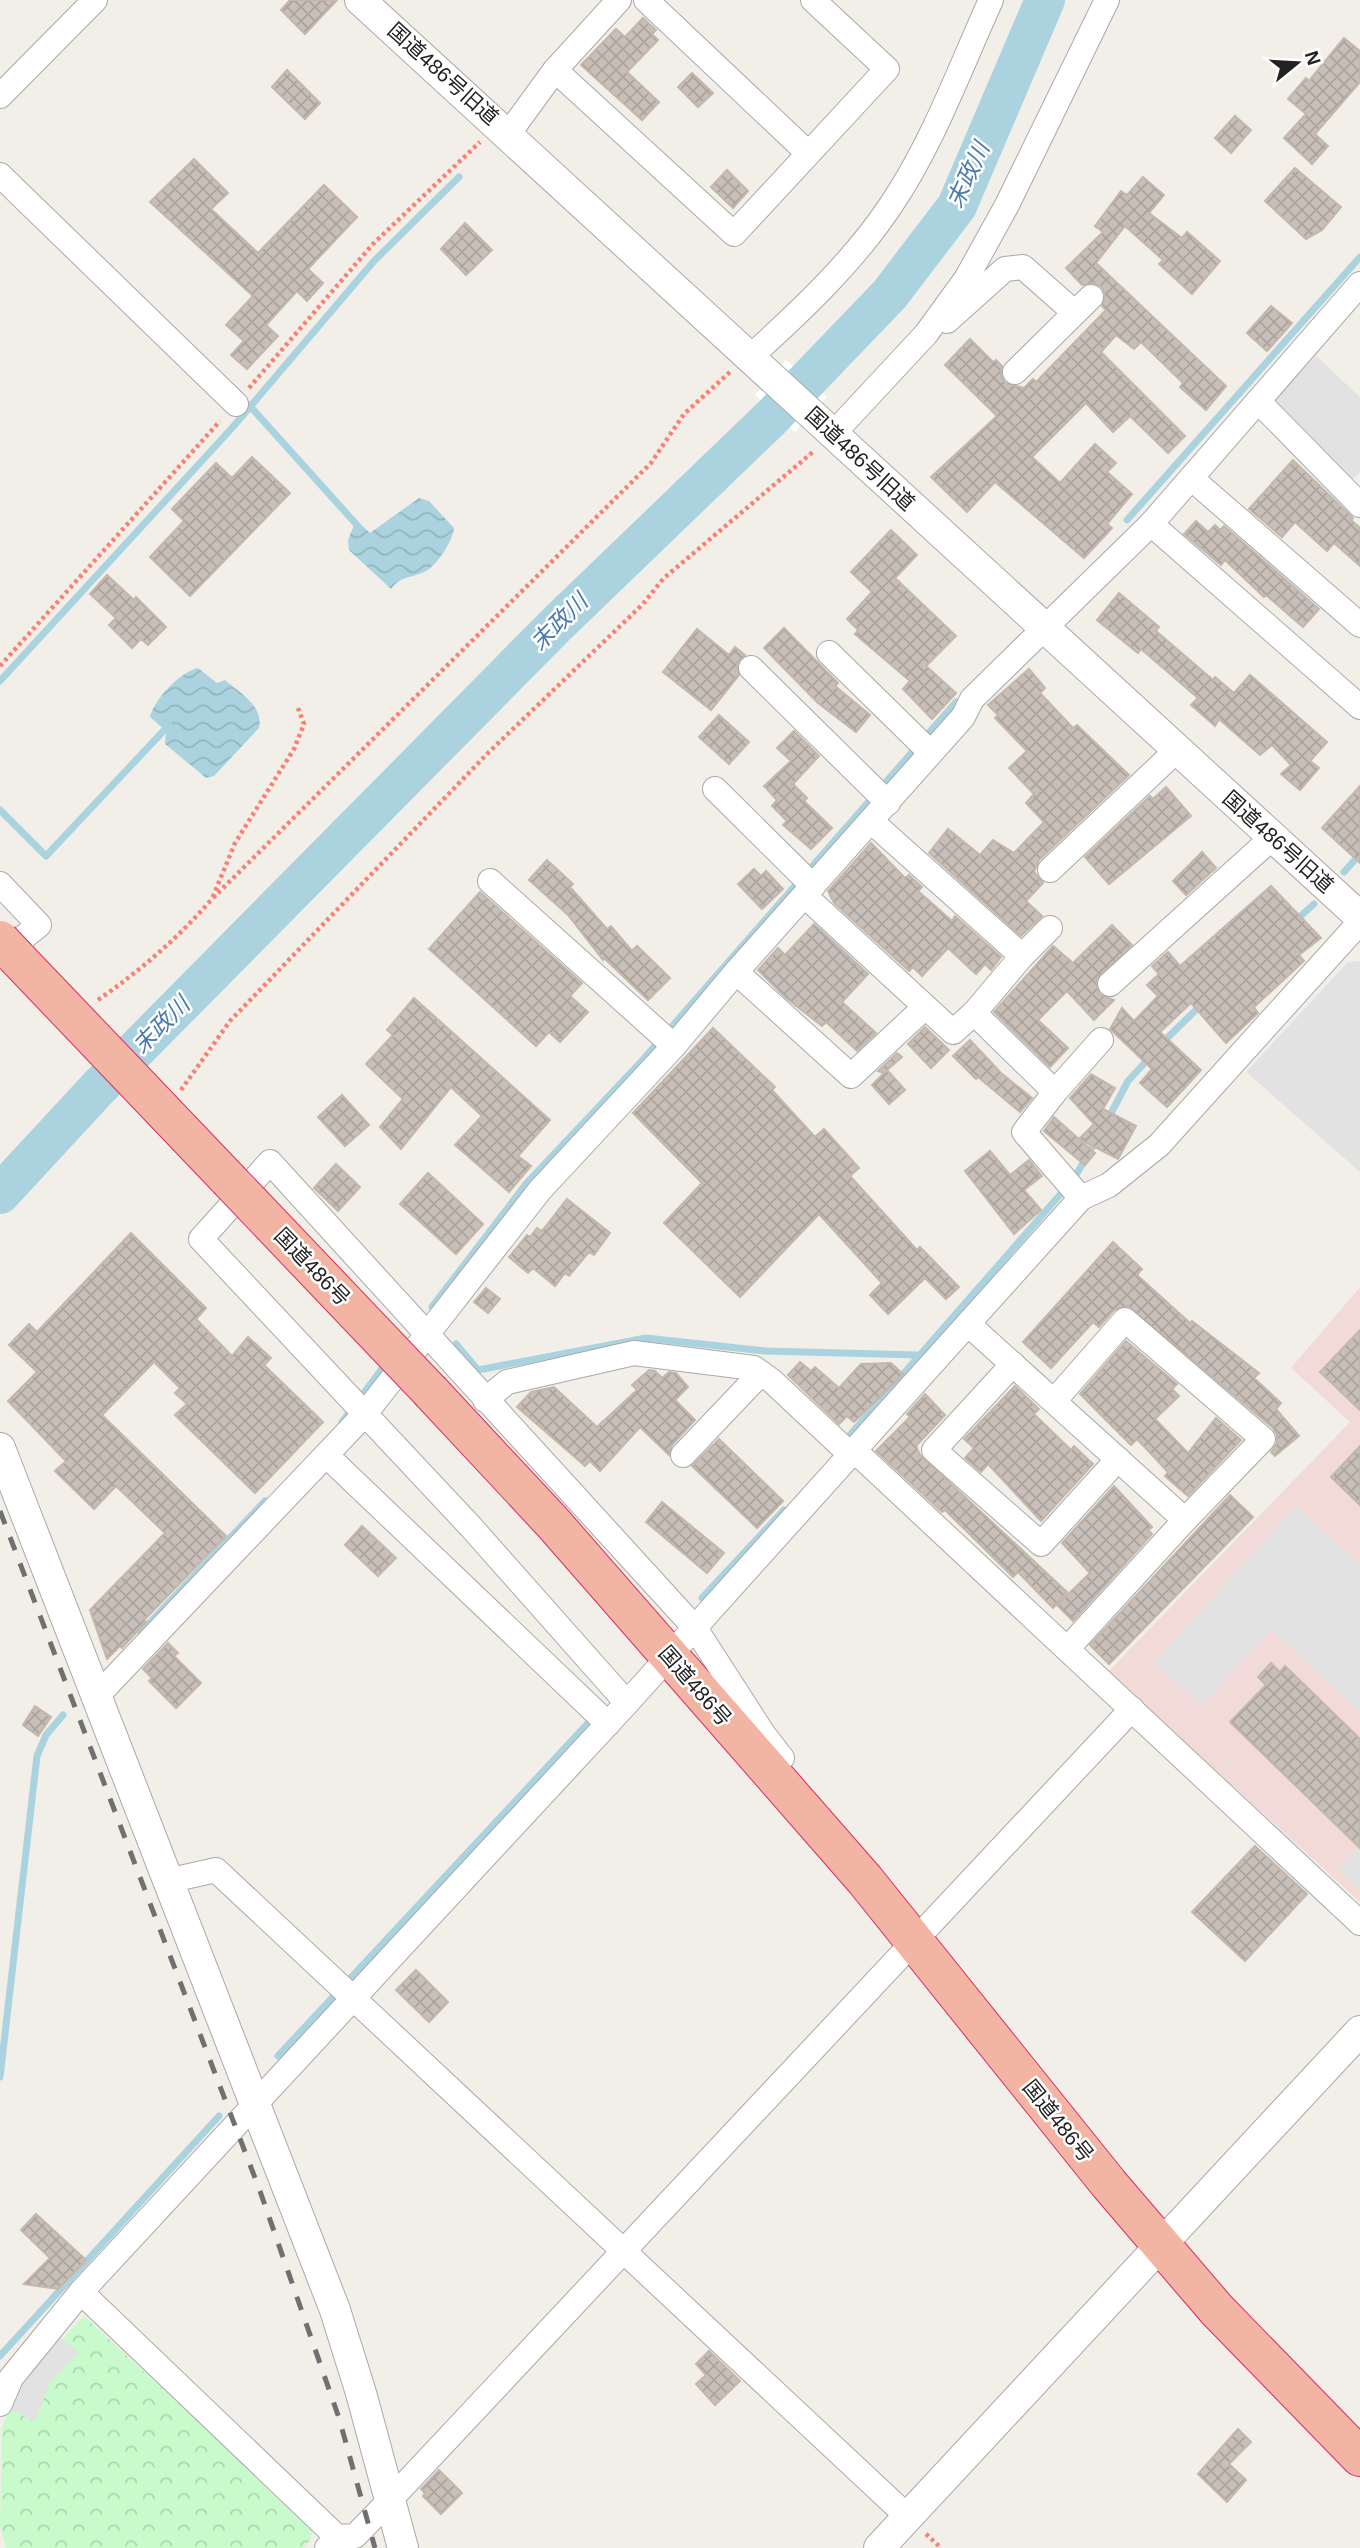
<svg xmlns="http://www.w3.org/2000/svg" width="1360" height="2548" viewBox="0 0 1360 2548" font-family="Arial,'Noto Sans JP',sans-serif">
<style>
.commercial{fill:#f2dad9}
.park{fill:url(#park-crowns)}
.parking{fill:#e2e2e2}
.water{fill:url(#water-waves)}
.pier{fill:#fff}
.lines{fill:none;stroke-linecap:round;stroke-linejoin:round}
.stream{stroke:#aad3df;stroke-width:7}
.river{stroke:#aad3df;stroke-width:40}
.building{fill:url(#building-cross-hatch);stroke:#c4b6ab;stroke-width:2}
.minor-casing{stroke:#a9a9a9;stroke-width:26}
.tertiary-casing{stroke:#a9a9a9;stroke-width:32}
.trunk-casing{stroke:#dc2a67;stroke-width:40}
.path{stroke:#fa8072;stroke-width:4.5;stroke-dasharray:3.5 3.5;stroke-linecap:butt}
.minor{stroke:#fff;stroke-width:24}
.tertiary{stroke:#fff;stroke-width:30}
.trunk{stroke:#f2b4a3;stroke-width:38}
.rail{stroke:#707070;stroke-width:5;stroke-dasharray:14 14;stroke-linecap:butt}
.trunk-bridge-casing{stroke:#dc2a67;stroke-width:40;stroke-linecap:butt}
.trunk-bridge{stroke:#f2b4a3;stroke-width:38}
.labels{text-anchor:middle;stroke-width:5;stroke-linejoin:round;paint-order:stroke}
.street-label{font-size:21px;fill:#222;stroke:#fff}
.water-label{font-size:23px;font-style:italic;fill:#4a7aab;stroke:#fff}
</style>
<defs>
<pattern id="park-crowns" width="20" height="18" patternUnits="userSpaceOnUse" patternTransform="scale(1.75)"><rect width="20" height="18" fill="#c8facc"/><path d="M2 6a3 3 0 1 1 6 0M12 15a3 3 0 1 1 6 0" fill="none" stroke="#acd6af"/></pattern>
<pattern id="water-waves" width="16" height="10" patternUnits="userSpaceOnUse" patternTransform="scale(1.75)"><rect width="16" height="10" fill="#aad3df"/><path d="M0 5q4-4 8 0t8 0" fill="none" stroke="#92b5bf"/></pattern>
<pattern id="building-cross-hatch" width="8" height="8" patternUnits="userSpaceOnUse" patternTransform="scale(1.75)"><rect width="8" height="8" fill="#c7bfb8"/><path d="M0 0l8 8M0 8l8-8" fill="none" stroke="#aba49e"/></pattern>
</defs>
<rect width="100%" height="100%" fill="#f2efe9"/>
<!-- commercial -->
<polygon class="commercial" points="1360,1287 1360,1902 1108,1672 1350,1422 1291,1368"/>
<!-- park -->
<polygon class="park" points="84,2316 313,2529 310,2540 303,2548 6,2548 0,2526 2,2427 12,2399 28,2375"/>
<!-- parking -->
<g class="parking">
<polygon points="1316,356 1360,397 1360,472 1352,480 1271,404"/>
<polygon points="1360,961 1360,1172 1246,1072 1348,962"/>
<polygon points="1296,1506 1360,1565 1360,1712 1271,1630 1201,1706 1154,1662"/>
<polygon points="1360,1845 1360,1890 1338,1869"/>
<polygon points="57,2334 78,2353 51,2381 35,2422 7,2407 20,2380"/>
</g>
<!-- water -->
<g class="water">
<path d="M419 498 429 501 454 528C453 541 436 567 424 572 408 579 401 576 391 589L349 550 348 540 356 520 370 533Z"/>
<path d="M198 668 217 683 225 680C240 693 264 706 259 728L214 776 206 778 165 744 166 731 150 717C155 698 180 672 198 668Z"/>
</g>
<!-- pier -->
<polygon class="pier" points="786,360 827,397 795,432 755,395"/>
<g class="lines">
<!-- stream -->
<g class="stream">
<polyline points="249,405 357,525"/>
<polyline points="1127,520 1360,257"/>
<polyline points="0,681 232,428 374,261 459,177"/>
<polyline points="0,810 46,856 169,725"/>
<polyline points="1344,872 1360,854"/>
<polyline points="1294,922 1314,904"/>
<polyline points="1162,1043 1201,1005"/>
<polyline points="1108,1119 1128,1081 1150,1057"/>
<polyline points="1073,1180 1097,1139"/>
<polyline points="432,1307 526,1184 640,1063 956,702"/>
<polyline points="456,1344 478,1370 646,1338 765,1351 918,1355"/>
<polyline points="342,1422 387,1362"/>
<polyline points="843,1443 1065,1189"/>
<polyline points="702,1598 784,1510"/>
<polyline points="141,1632 265,1501"/>
<polyline points="278,2056 591,1720"/>
<polyline points="0,2077 37,1756 46,1735 63,1715"/>
<polyline points="0,2356 219,2116"/>
</g>
<!-- river -->
<polyline class="river" points="0,1194 99,1087 558,623 772,417 890,294 957,206 1045,0"/>
</g>
<!-- building -->
<g class="building">
<polygon points="290,0 337,0 305,34 281,10"/>
<polygon points="643,18 656,30 652,34 658,40 627,72 659,102 642,120 581,65 616,29 625,37"/>
<polygon points="1344,38 1360,51 1360,82 1315,134 1328,146 1312,164 1284,138 1306,114 1288,99 1306,78 1309,81"/>
<polygon points="287,70 320,103 305,119 272,87"/>
<polygon points="692,73 713,93 698,107 678,87"/>
<polygon points="1235,116 1251,130 1231,153 1215,138"/>
<polygon points="194,159 228,193 211,209 258,253 324,185 357,217 308,269 323,283 307,301 297,291 266,325 278,336 247,369 231,355 244,341 226,325 253,296 150,202"/>
<polygon points="1295,168 1341,207 1322,230 1306,239 1265,201"/>
<polygon points="727,170 748,191 733,208 711,187"/>
<polygon points="1143,177 1164,195 1149,213 1182,238 1187,232 1220,261 1192,294 1159,264 1163,260 1125,226 1096,263 1226,386 1206,410 1180,387 1183,383 1141,342 1134,349 1116,335 1101,352 1185,436 1168,453 1130,416 1113,432 1086,403 1032,457 1060,483 1095,444 1116,463 1107,472 1132,494 1107,524 1112,528 1084,558 995,482 967,512 931,477 997,416 945,365 970,339 993,362 996,360 1002,366 1001,375 1005,383 1024,388 1033,379 1036,382 1106,310 1102,306 1105,294 1102,287 1094,283 1082,285 1066,268 1103,232 1095,226 1121,191 1127,195"/>
<polygon points="465,223 492,250 466,275 441,249"/>
<polygon points="1271,306 1292,323 1267,351 1247,333"/>
<polygon points="252,457 290,493 190,596 150,557 184,521 172,509 216,463 232,478"/>
<polygon points="1293,460 1353,518 1351,520 1360,528 1360,566 1334,543 1327,551 1295,522 1282,537 1249,509"/>
<polygon points="1196,521 1208,532 1215,525 1220,530 1224,526 1319,609 1303,627 1266,595 1264,597 1225,560 1221,565 1184,534"/>
<polygon points="891,530 917,555 895,578 956,636 926,666 956,693 932,719 903,689 910,681 855,634 858,630 847,619 872,592 851,572"/>
<polygon points="107,575 134,600 136,597 166,627 148,645 141,639 132,648 109,625 116,618 90,594"/>
<polygon points="1119,593 1159,627 1156,631 1213,680 1215,677 1234,693 1250,675 1327,742 1310,761 1319,768 1300,790 1281,774 1291,765 1272,745 1260,755 1219,719 1215,726 1191,705 1198,698 1141,649 1138,653 1097,620"/>
<polygon points="784,628 838,683 835,686 870,715 856,732 818,703 764,648"/>
<polygon points="697,629 729,655 735,647 745,655 737,664 739,675 711,710 663,672"/>
<polygon points="1029,669 1045,688 1040,693 1073,728 1077,725 1129,775 1039,860 1034,872 1043,883 1026,901 1042,916 1021,936 929,853 948,829 980,855 993,840 1014,853 1044,822 1026,803 1034,794 1009,768 1027,751 995,718 998,715 988,705"/>
<polygon points="719,715 749,742 729,764 699,737"/>
<polygon points="794,731 819,756 793,784 807,798 804,801 832,828 811,849 783,825 787,821 772,806 777,800 764,786 791,761 777,748"/>
<polygon points="1360,786 1360,863 1322,828"/>
<polygon points="1166,787 1191,816 1109,884 1085,857 1150,796 1153,799"/>
<polygon points="871,843 905,878 909,875 922,887 918,891 952,921 955,916 1001,957 991,970 985,964 976,974 948,948 922,976 913,967 909,971 834,903 828,891"/>
<polygon points="1202,852 1216,868 1186,895 1173,881"/>
<polygon points="547,860 573,884 570,887 607,929 611,926 632,951 637,946 670,978 648,1000 604,958 603,960 568,915 529,880"/>
<polygon points="754,869 761,876 766,871 783,889 762,909 738,884"/>
<polygon points="1271,886 1321,938 1299,955 1304,961 1254,1007 1258,1013 1226,1043 1191,1003 1160,1032 1201,1070 1167,1107 1140,1083 1152,1069 1110,1029 1122,1008 1134,1021 1158,996 1147,985 1159,974 1152,966 1168,952 1180,966"/>
<polygon points="480,892 582,983 570,996 588,1012 560,1042 549,1032 536,1046 429,949"/>
<polygon points="814,924 868,974 842,1002 876,1033 857,1051 826,1022 822,1026 786,998 758,970 778,948 785,955"/>
<polygon points="1112,925 1132,945 1096,980 1099,994 1114,1000 1094,1020 1067,991 1038,1020 1068,1048 1050,1067 994,1012 1053,946 1073,963"/>
<polygon points="414,998 550,1120 518,1156 531,1166 509,1192 455,1145 482,1116 451,1087 401,1149 380,1127 403,1099 366,1064 393,1035 387,1030"/>
<polygon points="925,1027 949,1050 931,1068 908,1044"/>
<polygon points="713,1028 775,1087 772,1090 815,1137 824,1129 859,1168 850,1176 917,1250 920,1247 959,1287 946,1299 925,1278 888,1314 870,1295 882,1283 819,1214 740,1297 664,1223 702,1183 633,1113"/>
<polygon points="970,1040 1001,1073 1032,1098 1020,1112 978,1077 976,1079 953,1056"/>
<polygon points="897,1053 902,1057 887,1070 905,1090 889,1104 872,1085 884,1073 878,1071"/>
<polygon points="1091,1074 1115,1088 1103,1109 1136,1126 1118,1159 1079,1139 1094,1124 1070,1098"/>
<polygon points="342,1095 369,1125 345,1146 318,1117"/>
<polygon points="1054,1117 1095,1153 1085,1165 1044,1131"/>
<polygon points="990,1151 1010,1175 1029,1160 1042,1176 1024,1190 1041,1210 1014,1234 965,1171"/>
<polygon points="336,1164 360,1187 338,1211 314,1188"/>
<polygon points="428,1173 483,1224 456,1254 400,1204"/>
<polygon points="567,1199 610,1233 594,1255 589,1252 569,1276 565,1273 555,1286 533,1268 528,1273 509,1257 527,1235 530,1237 537,1228 542,1231"/>
<polygon points="131,1233 206,1308 196,1319 232,1356 248,1337 271,1358 264,1365 323,1422 255,1493 175,1415 187,1404 175,1393 180,1388 154,1362 102,1415 226,1536 144,1620 146,1622 122,1648 120,1646 107,1659 90,1610 165,1533 116,1486 94,1509 55,1471 66,1461 8,1401 37,1372 9,1345 29,1324 37,1332"/>
<polygon points="1113,1242 1142,1269 1137,1275 1190,1323 1192,1321 1259,1373 1254,1378 1281,1403 1276,1409 1299,1436 1275,1456 1271,1452 1277,1443 1277,1435 1273,1428 1128,1306 1114,1310 1099,1327 1093,1322 1051,1368 1023,1342"/>
<polygon points="486,1288 500,1299 488,1313 474,1302"/>
<polygon points="1360,1330 1360,1410 1320,1372"/>
<polygon points="1126,1341 1177,1384 1172,1389 1179,1396 1155,1419 1188,1453 1216,1418 1241,1440 1188,1496 1165,1476 1168,1472 1137,1439 1131,1445 1080,1394"/>
<polygon points="800,1362 811,1371 815,1367 839,1388 861,1364 891,1363 903,1374 854,1422 847,1416 839,1424 788,1375"/>
<polygon points="649,1370 655,1371 662,1378 669,1372 676,1373 688,1387 675,1400 695,1420 672,1445 669,1455 640,1427 600,1471 590,1461 585,1466 517,1407 531,1392 554,1387 597,1427 637,1390 632,1385"/>
<polygon points="1015,1386 1039,1409 1034,1414 1071,1450 1074,1446 1093,1464 1041,1521 988,1464 981,1472 965,1458 974,1448 964,1439"/>
<polygon points="925,1394 945,1415 916,1446 920,1455 1067,1592 1053,1608 1018,1572 1013,1577 945,1510 942,1512 876,1451 910,1417 907,1414"/>
<polygon points="719,1439 783,1501 757,1528 692,1466"/>
<polygon points="1360,1446 1360,1505 1331,1477"/>
<polygon points="1114,1486 1152,1527 1148,1530 1152,1534 1073,1621 1057,1605 1090,1573 1062,1543"/>
<polygon points="1230,1495 1253,1517 1109,1664 1090,1645"/>
<polygon points="662,1502 724,1553 707,1573 646,1522"/>
<polygon points="362,1526 396,1558 378,1576 345,1545"/>
<polygon points="168,1643 178,1653 174,1656 201,1683 176,1708 149,1681 152,1678 143,1669"/>
<polygon points="1271,1663 1280,1672 1285,1666 1360,1739 1360,1848 1230,1722 1266,1685 1258,1677"/>
<polygon points="35,1706 51,1717 38,1736 23,1725"/>
<polygon points="1255,1846 1307,1894 1245,1961 1192,1912"/>
<polygon points="416,1970 448,2002 429,2022 396,1990"/>
<polygon points="36,2214 86,2260 58,2289 24,2284 50,2258 21,2230"/>
<polygon points="709,2351 740,2381 715,2405 696,2384 706,2375 696,2364"/>
<polygon points="1238,2429 1251,2442 1229,2464 1246,2480 1227,2502 1198,2474"/>
<polygon points="439,2470 462,2493 441,2514 423,2496 425,2493 421,2489"/>
</g>
<g class="lines">
<!-- minor casing -->
<g class="minor-casing">
<g id="minor">
<polyline points="646,0 808,153"/>
<polyline points="555,70 734,234 887,69 813,0"/>
<polyline points="0,96 95,0"/>
<polyline points="509,133 555,70 619,0"/>
<polyline points="0,175 236,404"/>
<polyline points="947,321 1005,269 1023,267 1074,312"/>
<path d="M750 357C800 312 854 261 891 205 933 143 960 68 991 0"/>
<polyline points="1015,372 1091,297"/>
<polyline points="1258,401 1360,505"/>
<polyline points="833,434 926,334 966,279 1007,205 1107,0"/>
<polyline points="1191,478 1360,625"/>
<polyline points="1151,524 1360,707"/>
<polyline points="829,653 930,752"/>
<polyline points="751,668 888,803"/>
<polyline points="715,789 813,886"/>
<polyline points="872,822 1022,956 974,1013 1055,1092 1024,1132 1081,1198"/>
<polyline points="1050,870 1177,750"/>
<polyline points="490,881 674,1046"/>
<polyline points="0,884 39,925 0,956"/>
<polyline points="805,896 953,1032 974,1013"/>
<polyline points="1022,956 1050,928"/>
<polyline points="736,972 851,1076 925,1007"/>
<polyline points="1110,984 1273,837"/>
<polyline points="1055,1092 1101,1040"/>
<polyline points="968,1324 1185,1520 1067,1649"/>
<polyline points="1013,1364 934,1450 1041,1544 1118,1459"/>
<polyline points="485,1400 507,1382 634,1353 754,1368 772,1381 851,1455"/>
<polyline points="1054,1401 1125,1320 1263,1439 1185,1520"/>
<polyline points="855,1451 1360,1923"/>
<polyline points="683,1455 761,1373"/>
<polyline points="327,1456 608,1724"/>
<polyline points="97,1696 364,1415 540,1190 674,1046 736,972 963,717 972,699 1151,524 1360,284"/>
<polyline points="627,1703 471,1527 201,1239 270,1162 695,1628 764,1735 782,1758"/>
<polyline points="167,1881 216,1870 908,2517"/>
<polyline points="81,2292 337,2537"/>
<polyline points="0,2404 11,2378 81,2292 627,1703 1081,1198 1109,1185 1159,1145 1360,922"/>
<polyline points="327,2548 337,2537 355,2536 391,2499 1132,1709"/>
</g>
</g>
<!-- tertiary casing -->
<g class="tertiary-casing">
<g id="tertiary">
<polyline points="360,0 1360,917"/>
<polyline points="0,1448 335,2310 361,2393 403,2548"/>
<polyline points="879,2548 1360,2031"/>
</g>
</g>
<!-- trunk casing -->
<g class="trunk-casing">
<g id="trunk">
<polyline points="18,959 228,1179"/>
<polyline points="431,1392 554,1524 865,1880 1109,2184 1216,2309 1360,2457"/>
</g>
</g>
<!-- path -->
<g class="path">
<polyline points="249,388 373,244 480,142"/>
<polyline points="0,666 220,421"/>
<polyline points="298,708 304,724 294,749 235,843 212,899 651,463 684,414 730,372"/>
<path d="M98 1000C141 970 177 939 212 899"/>
<polyline points="181,1090 230,1021 489,752 643,604 663,579 814,451"/>
<polyline points="926,2534 941,2548"/>
</g>
<!-- minor -->
<use href="#minor" class="minor"/>
<!-- tertiary -->
<use href="#tertiary" class="tertiary"/>
<!-- trunk -->
<use href="#trunk" class="trunk"/>
<!-- rail -->
<polyline class="rail" points="0,1511 260,2191 339,2418 375,2548"/>
<!-- trunk-bridge casing -->
<g class="trunk-bridge-casing">
<g id="trunk-bridge">
<polyline points="0,940 18,959"/>
<polyline points="228,1179 431,1392"/>
</g>
</g>
<!-- trunk-bridge -->
<use href="#trunk-bridge" class="trunk-bridge"/>
</g>
<g class="labels">
<!-- street labels -->
<g class="street-label">
<text transform="translate(443 74) rotate(42)" y="7">国道486号旧道</text>
<text transform="translate(860 459) rotate(43)" y="7">国道486号旧道</text>
<text transform="translate(1278 842) rotate(42)" y="7">国道486号旧道</text>
<text transform="translate(312 1267) rotate(46)" y="7">国道486号</text>
<text transform="translate(695 1686) rotate(49)" y="7">国道486号</text>
<text transform="translate(1058 2121) rotate(51)" y="7">国道486号</text>
</g>
<!-- water labels -->
<g class="water-label">
<text transform="translate(968 175) rotate(-65)" y="8">末政川</text>
<text transform="translate(559 622) rotate(-45)" y="8">末政川</text>
<text transform="translate(161 1025) rotate(-45)" y="8">末政川</text>
</g>
</g>
<!-- north arrow -->
<g transform="translate(1297 63) rotate(72)" stroke="#ffffff" stroke-width="5" paint-order="stroke">
<path d="M0-5L12 26L0 18L-12 26Z" fill="#222222"/>
<text y="-10" font-size="19" font-weight="bold" text-anchor="middle" fill="#222222">N</text>
</g>
</svg>
